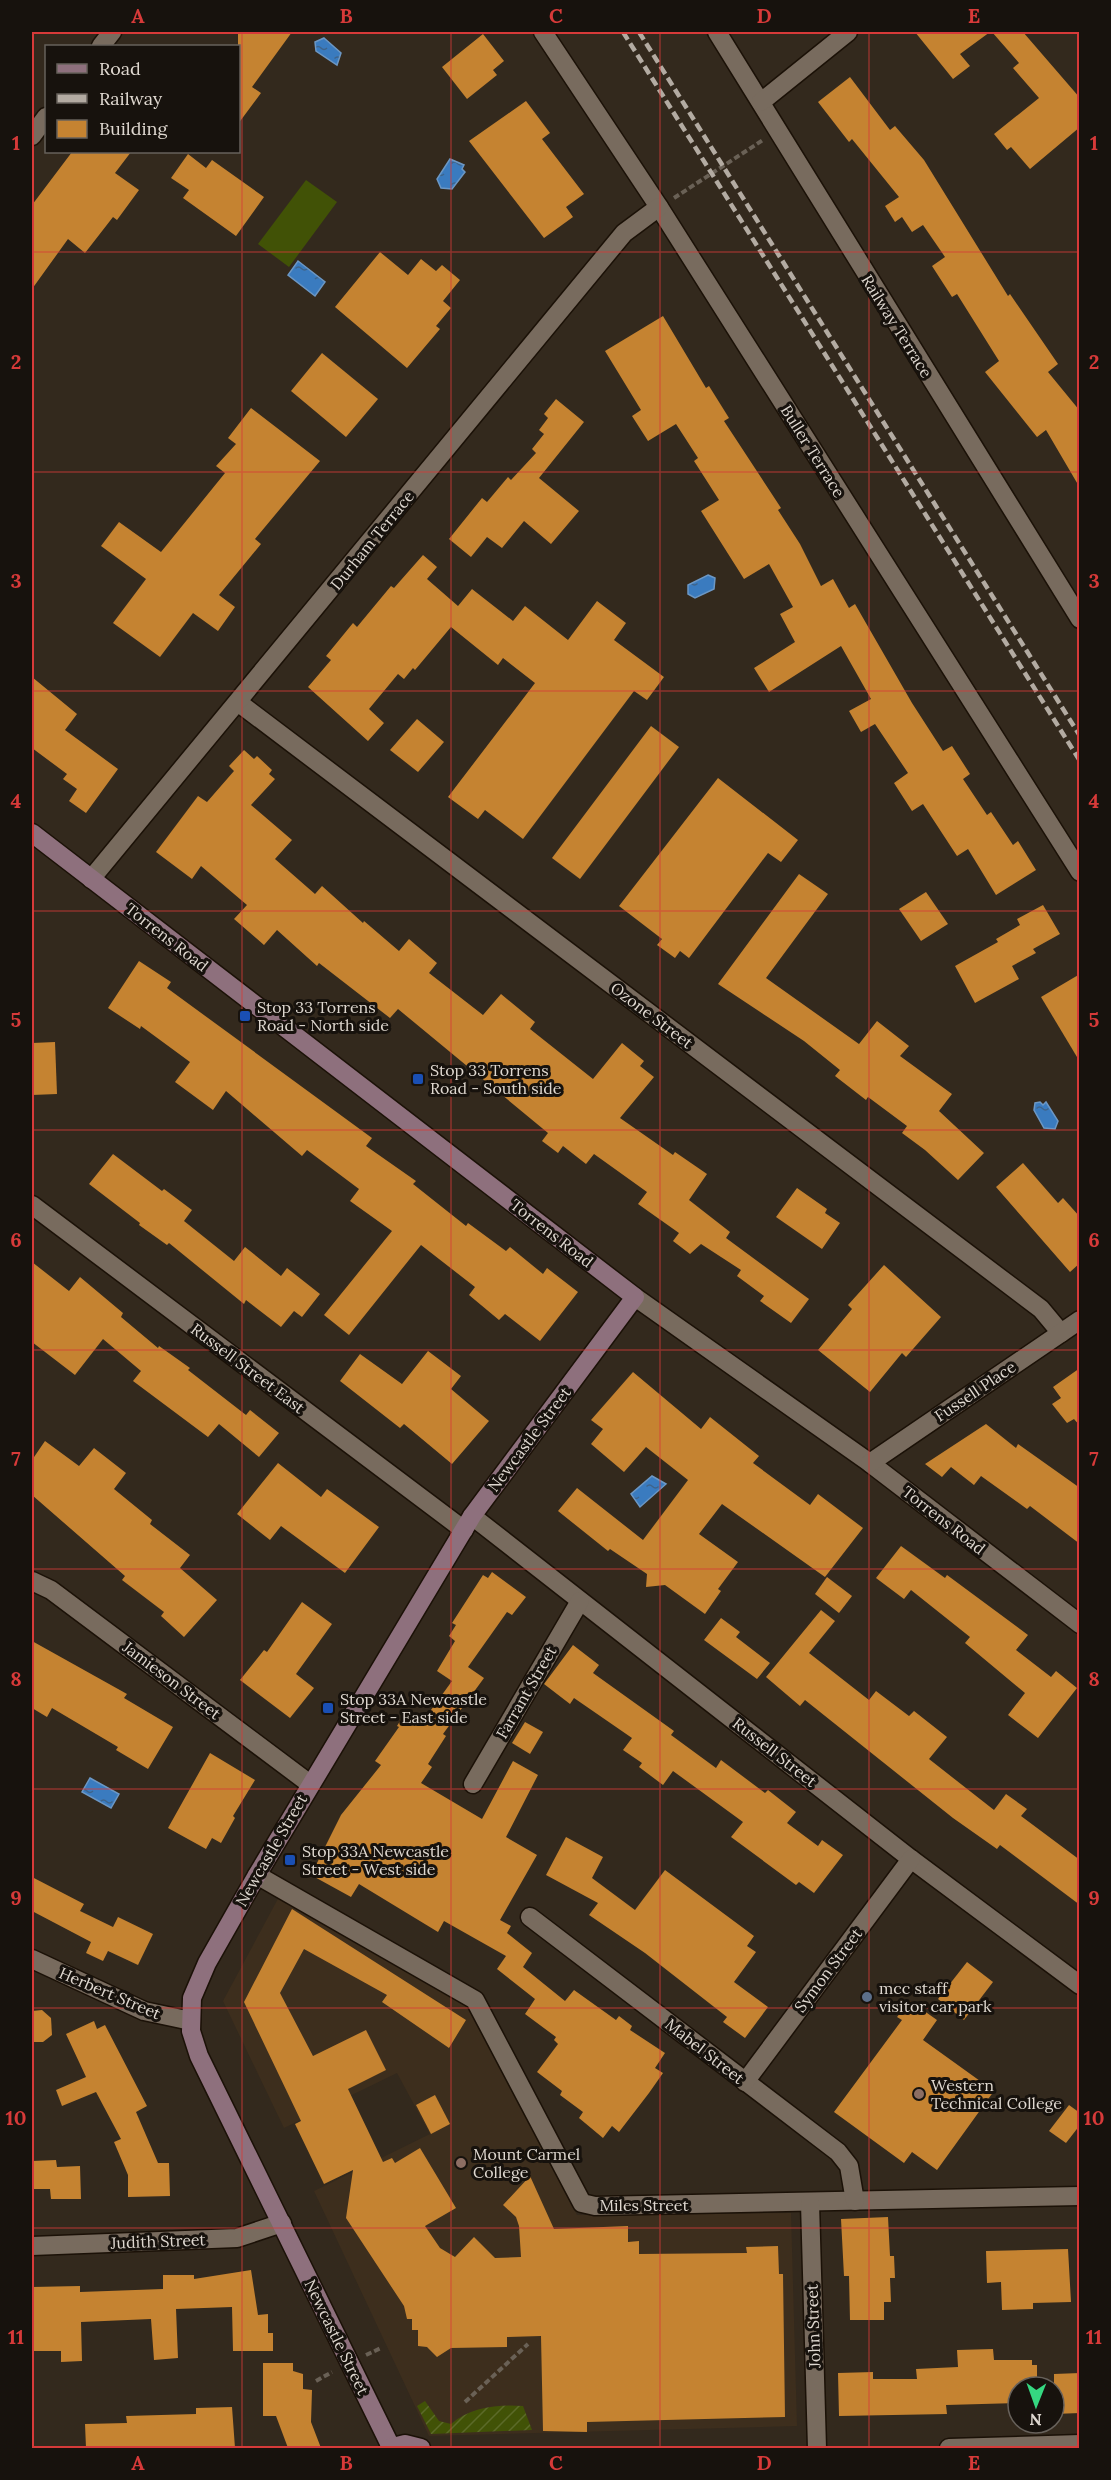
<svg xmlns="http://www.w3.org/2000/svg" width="1111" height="2480" viewBox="0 0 1111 2480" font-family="Lora,serif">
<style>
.built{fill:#3d2e1d}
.garden{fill:url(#garden-furrows)}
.pitch{fill:#415206}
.water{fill:url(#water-ripples);stroke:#6c97c4;stroke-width:1.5}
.building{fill:#c58331}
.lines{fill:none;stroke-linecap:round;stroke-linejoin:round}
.street-casing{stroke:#1b1107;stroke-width:21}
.secondary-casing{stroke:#1b1107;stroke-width:21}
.path{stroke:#6a6156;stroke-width:4;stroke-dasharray:6 3;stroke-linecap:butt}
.street{stroke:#786b5e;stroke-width:18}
.secondary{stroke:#8e707d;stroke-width:18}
.rail{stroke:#b3aba2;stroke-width:4.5;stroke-dasharray:9 4.5;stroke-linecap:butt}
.grid{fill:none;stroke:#d73a39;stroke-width:1.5;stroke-opacity:0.55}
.transit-dot{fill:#1a4fb4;stroke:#17120d;stroke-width:2}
.service-dot{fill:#5c6f8a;stroke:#17120d;stroke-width:2}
.education-dot{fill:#8d6e63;stroke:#17120d;stroke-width:2}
.labels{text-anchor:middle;stroke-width:6;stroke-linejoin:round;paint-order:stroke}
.street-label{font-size:16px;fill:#dfd8d0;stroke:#17120d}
.poi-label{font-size:16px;fill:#dfd8d0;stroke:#17120d;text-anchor:start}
.neatline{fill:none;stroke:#d73a39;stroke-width:2}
.grid-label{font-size:20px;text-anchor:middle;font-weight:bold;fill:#d73a39}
</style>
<defs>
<pattern id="garden-furrows" width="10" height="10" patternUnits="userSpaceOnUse" patternTransform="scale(1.5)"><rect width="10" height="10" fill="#415206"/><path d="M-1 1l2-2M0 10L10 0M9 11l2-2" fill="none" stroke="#5c6a29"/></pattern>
<pattern id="water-ripples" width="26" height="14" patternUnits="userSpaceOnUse" patternTransform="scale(1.5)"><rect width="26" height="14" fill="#3a7bbf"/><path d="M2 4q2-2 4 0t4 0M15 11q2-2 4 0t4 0" fill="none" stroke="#3e648b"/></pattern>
</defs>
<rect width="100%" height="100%" fill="#33291d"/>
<!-- built -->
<polygon class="built" points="280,1895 467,2007 577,2215 791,2213 797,2426 429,2436 314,2191 430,2134 397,2073 284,2128 223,2001"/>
<!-- garden -->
<path class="garden" d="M425 2401 439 2421 451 2424C470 2407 498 2404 523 2406L532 2430 431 2434 417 2406Z"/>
<!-- pitch -->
<polygon class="pitch" points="306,180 337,202 289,267 258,244"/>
<!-- water -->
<g class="water">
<polygon points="324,38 341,53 337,65 316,51 315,42"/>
<polygon points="450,159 464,165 462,169 465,172 452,189 441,188 437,179"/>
<polygon points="298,261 325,282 315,296 288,275"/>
<polygon points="708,575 715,578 714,589 695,598 688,594 688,585"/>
<polygon points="1040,1102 1043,1105 1046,1102 1058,1121 1055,1129 1044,1128 1034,1110 1035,1103"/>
<polygon points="652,1476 666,1484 640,1507 631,1494"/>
<polygon points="90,1778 119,1794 111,1808 82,1792"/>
</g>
<!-- building -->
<g class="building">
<polygon points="238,32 292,32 252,87 261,93 238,124"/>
<polygon points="915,32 990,32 960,54 970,66 953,79"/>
<polygon points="992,32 1023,32 1080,98 1080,127 1030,169 1011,147 1007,150 994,134 1039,98 1013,68 1019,63"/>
<polygon points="483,34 504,61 493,70 497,75 467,99 442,67"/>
<polygon points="850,77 890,130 895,126 924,160 1008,296 1010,294 1058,364 1048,372 1080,411 1080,488 1046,430 1037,437 985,372 999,361 957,294 952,297 932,266 945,257 923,225 912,232 902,217 895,222 885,206 899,197 852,139 849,142 818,102"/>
<polygon points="526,101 550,133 542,139 584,194 566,207 573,217 544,238 469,141"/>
<polygon points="72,152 131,152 115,173 139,190 117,220 113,217 85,253 68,239 32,289 32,205"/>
<polygon points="188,154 206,168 212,160 264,197 236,236 183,198 189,190 171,178"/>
<polygon points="380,252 408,275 421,259 436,271 442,265 460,280 443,301 451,308 436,326 440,329 407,368 335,307"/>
<polygon points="663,316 706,388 709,386 729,418 724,421 781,508 778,510 800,544 821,586 833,579 849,608 855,604 912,703 943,751 952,746 970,774 963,779 987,815 991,812 1013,845 1018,841 1036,870 996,895 968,849 957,856 923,804 912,811 894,783 908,773 875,724 861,732 849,711 871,699 841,646 769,692 754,668 795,642 780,614 793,607 769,564 744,579 701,511 719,500 694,461 698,458 676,424 648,441 632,416 641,410 605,351"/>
<polygon points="322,353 378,399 346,437 291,391"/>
<polygon points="556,399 584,422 539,478 579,511 551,544 524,521 502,548 487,537 471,557 449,539 482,498 487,502 508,477 511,480 536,453 532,449 544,434 539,430 548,418 544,414"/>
<polygon points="251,408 320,461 255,539 261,544 219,595 235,607 218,631 193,613 160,657 113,623 146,579 101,546 119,522 161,552 225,473 216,466 236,444 228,438"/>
<polygon points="423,555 437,567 427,579 458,606 472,589 513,621 525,606 568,640 597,601 626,623 614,640 664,677 647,700 634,691 523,839 485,810 478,819 448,797 535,683 503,658 498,665 451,627 415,670 413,668 404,679 398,674 369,709 384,723 368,741 308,687 331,660 326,656 353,623 357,627 391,586 394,588"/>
<polygon points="32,677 77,714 65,730 118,769 86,813 69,801 77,789 63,779 67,774 32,748"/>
<polygon points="417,719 444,742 418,772 390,750"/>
<polygon points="651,726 679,747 580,879 552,858"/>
<polygon points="244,750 254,759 257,756 272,770 269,774 275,779 251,805 292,840 275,859 315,894 322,886 363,923 364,921 399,951 409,939 437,963 429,973 483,1015 501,994 535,1022 530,1029 593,1079 622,1043 644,1061 640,1066 654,1077 620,1118 673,1155 675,1152 707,1174 689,1200 730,1232 726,1238 809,1299 791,1323 760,1301 764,1296 737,1276 741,1270 701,1244 690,1254 673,1241 679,1233 638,1204 647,1192 594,1154 586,1164 563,1146 558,1153 542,1141 548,1133 398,1009 390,1018 319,963 317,966 277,930 264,945 234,919 247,905 201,866 192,879 156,852 198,796 207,802 234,771 229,766"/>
<polygon points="718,778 798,840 781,862 768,853 689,958 680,951 675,958 657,945 662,939 619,906"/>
<polygon points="799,874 828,894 766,978 859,1044 877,1021 909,1046 900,1056 952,1094 939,1111 984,1153 958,1180 925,1150 902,1133 907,1126 868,1097 866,1100 835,1076 840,1070 804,1041 718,984"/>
<polygon points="926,892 948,924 921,941 899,909"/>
<polygon points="1043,905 1060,934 1033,949 1036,953 1012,966 1019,979 975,1003 955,966 998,942 996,939 1020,925 1017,919"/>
<polygon points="139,961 171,982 167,988 372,1138 366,1146 416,1181 413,1184 466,1226 468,1223 506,1251 510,1247 543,1274 547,1268 578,1292 540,1341 505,1314 499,1320 469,1295 475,1287 421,1245 349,1335 324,1315 392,1231 350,1201 359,1189 307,1150 302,1156 226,1091 213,1110 175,1082 190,1062 141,1026 140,1029 108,1008"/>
<polygon points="1080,974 1080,1062 1041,997"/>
<polygon points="55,1042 57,1094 32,1095 32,1043"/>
<polygon points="113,1154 162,1191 164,1189 192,1210 184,1221 234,1261 245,1247 281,1276 287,1268 320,1294 302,1317 294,1311 281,1327 246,1300 244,1304 169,1243 167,1245 139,1225 140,1223 89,1184"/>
<polygon points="1023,1163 1058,1203 1063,1198 1080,1217 1080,1263 1070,1272 996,1187"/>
<polygon points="797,1188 827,1209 825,1213 840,1223 822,1249 776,1217"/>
<polygon points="32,1262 69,1291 80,1277 123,1313 121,1317 158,1348 159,1346 190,1368 188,1370 246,1415 250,1410 279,1433 259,1457 219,1424 208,1437 133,1381 141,1371 103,1339 75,1375 32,1342"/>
<polygon points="884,1265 941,1317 906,1357 902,1353 870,1392 818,1350 852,1309 848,1305"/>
<polygon points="428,1351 461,1376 451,1389 489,1421 452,1464 404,1424 400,1428 340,1381 360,1354 402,1384"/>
<polygon points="1080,1368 1080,1426 1074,1419 1067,1423 1052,1404 1061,1398 1053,1387"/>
<polygon points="633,1372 701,1429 710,1417 759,1456 753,1463 810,1505 818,1494 863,1528 825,1577 722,1504 699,1534 738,1562 718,1589 721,1591 705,1614 665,1585 646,1587 647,1574 610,1549 608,1551 558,1511 577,1488 643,1540 688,1480 646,1447 624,1472 591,1444 603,1429 591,1420"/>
<polygon points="986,1424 1016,1448 1018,1444 1080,1488 1080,1544 1030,1506 1027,1509 981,1476 974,1485 951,1467 942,1477 925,1464"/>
<polygon points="45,1441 79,1466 94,1448 126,1473 114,1489 152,1520 150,1524 190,1555 180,1568 217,1600 184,1637 161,1616 164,1612 122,1580 125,1576 32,1495 32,1460"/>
<polygon points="278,1463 321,1497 327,1489 379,1527 345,1573 281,1526 270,1540 237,1514"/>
<polygon points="901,1546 945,1578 947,1575 1028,1635 1016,1650 1051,1677 1056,1671 1077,1688 1038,1738 1008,1715 1025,1693 965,1643 970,1637 911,1590 904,1599 876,1578"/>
<polygon points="492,1572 526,1597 512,1615 507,1612 468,1667 484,1678 443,1734 446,1736 428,1764 432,1767 421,1783 482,1819 513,1761 538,1775 506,1837 537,1855 500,1920 511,1926 507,1933 532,1953 523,1967 565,2001 574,1990 616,2020 619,2016 632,2026 630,2030 665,2053 655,2068 663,2073 649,2093 619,2132 612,2126 603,2138 579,2118 583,2112 560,2095 562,2091 537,2072 558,2044 554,2040 556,2037 525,2014 535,1999 497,1969 506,1956 444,1921 438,1932 359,1884 351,1897 311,1875 341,1815 381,1765 375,1761 399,1727 397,1726 407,1710 423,1721 452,1681 437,1671 455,1641 449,1636 456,1625 452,1623 483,1575 488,1578"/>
<polygon points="827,1577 852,1596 839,1613 815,1594"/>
<polygon points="302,1602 332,1624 296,1674 314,1688 290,1718 240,1680 264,1650 267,1652"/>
<polygon points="821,1610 835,1621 809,1653 869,1700 876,1691 909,1716 914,1711 947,1737 929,1759 994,1810 1006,1794 1027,1809 1021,1816 1080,1860 1080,1905 1000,1845 997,1849 953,1818 805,1700 800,1706 766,1677"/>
<polygon points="721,1618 740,1632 736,1637 770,1663 757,1679 704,1640"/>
<polygon points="32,1641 127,1694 124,1698 173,1727 148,1769 116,1750 118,1747 52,1708 47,1717 32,1708"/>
<polygon points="573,1645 599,1665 593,1673 674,1731 671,1735 716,1768 721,1760 765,1793 768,1790 796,1812 787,1823 818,1846 822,1840 843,1855 814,1893 799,1882 796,1885 731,1837 743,1822 673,1771 663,1785 639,1767 642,1763 623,1750 632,1738 574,1698 570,1704 544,1684"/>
<polygon points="525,1722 543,1732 530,1754 512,1743"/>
<polygon points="210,1753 255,1780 233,1816 235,1818 221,1843 212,1838 206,1849 168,1828"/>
<polygon points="566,1837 603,1857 592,1878 635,1910 665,1870 754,1936 747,1946 756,1952 734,1982 768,2007 745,2038 723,2022 727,2017 645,1953 589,1915 598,1903 546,1875"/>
<polygon points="32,1877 84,1904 80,1911 113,1927 118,1917 153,1934 138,1965 108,1951 103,1961 86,1953 91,1942 32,1911"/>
<polygon points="292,1909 466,2020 449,2048 382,2002 387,1995 304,1949 280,1993 313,2056 366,2030 386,2070 348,2089 383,2162 392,2158 395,2163 420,2148 456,2208 425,2226 440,2248 455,2257 474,2237 495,2258 521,2257 519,2226 516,2217 503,2205 530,2176 554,2229 628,2226 628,2242 639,2241 639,2254 747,2253 746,2247 778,2246 779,2274 783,2274 785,2417 587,2422 587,2432 543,2431 541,2336 507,2337 507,2347 451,2348 437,2357 427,2347 418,2346 418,2330 412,2330 412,2319 407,2319 404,2306 346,2218 353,2170 324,2184 295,2124 301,2121 244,2002"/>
<polygon points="967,1962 993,1982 964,2020 938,1999"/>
<polygon points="910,2001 937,2020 923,2040 994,2091 937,2170 912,2152 904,2163 834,2112 902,2020 897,2017"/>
<polygon points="42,2010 51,2018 52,2035 43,2042 32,2042 32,2011"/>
<polygon points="94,2021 97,2029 105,2025 147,2106 136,2112 158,2163 169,2163 170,2196 128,2197 128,2175 114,2142 121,2139 96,2092 62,2106 56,2090 86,2077 66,2034"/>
<polygon points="435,2095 450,2124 431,2134 416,2105"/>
<polygon points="1069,2105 1080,2113 1080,2125 1066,2143 1049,2131"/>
<polygon points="56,2160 57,2167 80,2166 81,2199 51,2199 50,2189 32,2189 32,2161"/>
<polygon points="888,2217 890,2256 894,2256 895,2278 890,2278 891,2302 884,2302 884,2320 850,2320 849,2276 844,2276 841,2219"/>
<polygon points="1068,2249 1071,2302 1033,2303 1033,2309 1002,2310 1001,2282 987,2283 986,2251"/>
<polygon points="251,2270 258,2315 268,2314 268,2333 273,2333 273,2351 233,2351 232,2307 176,2309 178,2358 154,2360 151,2319 81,2322 82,2361 61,2362 61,2351 32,2351 32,2287 80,2286 80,2292 163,2289 163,2275 194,2275 194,2279"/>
<polygon points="993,2349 994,2360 1032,2360 1032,2365 1037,2365 1037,2387 1018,2387 1018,2403 946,2405 947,2414 839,2416 838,2373 873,2372 873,2379 917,2379 916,2369 958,2367 957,2350"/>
<polygon points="263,2363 293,2363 293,2371 303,2374 303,2389 312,2390 311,2422 321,2448 288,2448 276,2416 263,2416"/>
<polygon points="1080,2373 1080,2413 1054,2414 1054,2374"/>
<polygon points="232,2407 235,2448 86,2448 85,2424 127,2423 126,2416 196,2414 196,2408"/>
</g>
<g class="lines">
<!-- street casing -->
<g class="street-casing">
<g id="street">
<polyline points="543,32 659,207 1080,872"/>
<polyline points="717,32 1080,619"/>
<polyline points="101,46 112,32"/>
<polyline points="761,102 848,32"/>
<polyline points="32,136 46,117"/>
<polyline points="239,703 1041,1309 1061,1333"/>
<polyline points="91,879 624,233 659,207"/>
<polyline points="32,1205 464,1530"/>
<polyline points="635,1297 870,1463 1080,1624"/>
<polyline points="870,1463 1080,1320"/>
<polyline points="472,1516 911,1859 1080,1985"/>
<polyline points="32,1581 51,1590 310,1784"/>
<polyline points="473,1784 580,1601"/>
<polyline points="257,1875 475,2000 582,2203 595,2206 1080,2196"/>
<polyline points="530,1917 838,2152 849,2166 855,2201"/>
<polyline points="32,1959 144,2011 191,2021"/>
<polyline points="745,2082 911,1859"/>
<polyline points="810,2203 817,2448"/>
<polyline points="32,2246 237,2238 282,2223"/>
<polyline points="949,2448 1080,2444"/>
</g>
</g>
<!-- secondary casing -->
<g class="secondary-casing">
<g id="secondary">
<polyline points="32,833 635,1297 472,1516 257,1875 207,1963 192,1998 191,2031 199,2056 391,2447"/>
<polyline points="389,2448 405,2444 421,2448"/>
</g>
</g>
<!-- path -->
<g class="path">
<polyline points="674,198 763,140"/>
<polyline points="366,2355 381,2348"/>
<polyline points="316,2381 332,2372"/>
<polyline points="465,2402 528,2344"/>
</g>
<!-- street -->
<use href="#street" class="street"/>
<!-- secondary -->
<use href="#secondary" class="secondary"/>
<!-- rail -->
<g class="rail">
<polyline points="623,32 1080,761"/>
<polyline points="639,32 1080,736"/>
</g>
</g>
<!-- grid -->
<path class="grid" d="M242 32V2448M451 32V2448M660 32V2448M869 32V2448M32 252H1080M32 472H1080M32 691H1080M32 911H1080M32 1130H1080M32 1350H1080M32 1569H1080M32 1789H1080M32 2008H1080M32 2228H1080"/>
<!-- markers -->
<g class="transit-dot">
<rect x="239" y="1010" width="12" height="12" rx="3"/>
<rect x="412" y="1073" width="12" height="12" rx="3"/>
<rect x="322" y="1702" width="12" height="12" rx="3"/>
<rect x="284" y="1854" width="12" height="12" rx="3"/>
</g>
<circle class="service-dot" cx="867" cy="1997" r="6"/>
<g class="education-dot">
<circle cx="919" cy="2094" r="6"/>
<circle cx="461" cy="2163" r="6"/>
</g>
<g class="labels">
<!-- street labels -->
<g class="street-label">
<text transform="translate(897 326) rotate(58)" y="6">Railway Terrace</text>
<text transform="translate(813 451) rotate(58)" y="6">Buller Terrace</text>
<text transform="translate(372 540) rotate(-51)" y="6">Durham Terrace</text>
<text transform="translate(167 937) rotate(38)" y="6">Torrens Road</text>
<text transform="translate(652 1015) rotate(37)" y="6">Ozone Street</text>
<text transform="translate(552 1233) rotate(38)" y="6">Torrens Road</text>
<text transform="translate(248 1368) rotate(37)" y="6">Russell Street East</text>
<text transform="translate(975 1391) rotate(-34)" y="6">Fussell Place</text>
<text transform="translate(529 1439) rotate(-53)" y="6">Newcastle Street</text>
<text transform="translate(944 1520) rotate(38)" y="6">Torrens Road</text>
<text transform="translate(172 1680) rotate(37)" y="6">Jamieson Street</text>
<text transform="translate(526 1692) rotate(-60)" y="6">Farrant Street</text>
<text transform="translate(775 1752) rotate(38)" y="6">Russell Street</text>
<text transform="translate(271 1850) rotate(-60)" y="6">Newcastle Street</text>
<text transform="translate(828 1970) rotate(-53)" y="6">Symon Street</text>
<text transform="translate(110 1993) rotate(23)" y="6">Herbert Street</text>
<text transform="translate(705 2051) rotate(38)" y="6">Mabel Street</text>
<text x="644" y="2211">Miles Street</text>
<text transform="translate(158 2241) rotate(-2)" y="6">Judith Street</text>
<text transform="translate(813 2326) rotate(-92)" y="6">John Street</text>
<text transform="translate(337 2337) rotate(64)" y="6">Newcastle Street</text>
</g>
<!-- poi labels -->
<g class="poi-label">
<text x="257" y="1013">Stop 33 Torrens<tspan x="257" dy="18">Road - North side</tspan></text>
<text x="430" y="1076">Stop 33 Torrens<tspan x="430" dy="18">Road - South side</tspan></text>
<text x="340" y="1705">Stop 33A Newcastle<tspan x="340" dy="18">Street - East side</tspan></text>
<text x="302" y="1857">Stop 33A Newcastle<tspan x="302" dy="18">Street - West side</tspan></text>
<text x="879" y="1994">mcc staff<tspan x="879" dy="18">visitor car park</tspan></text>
<text x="931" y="2091">Western<tspan x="931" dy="18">Technical College</tspan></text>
<text x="473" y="2160">Mount Carmel<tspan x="473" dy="18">College</tspan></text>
</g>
</g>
<!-- border -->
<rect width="1111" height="2480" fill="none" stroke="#17120d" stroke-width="66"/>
<!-- legend -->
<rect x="45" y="45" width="195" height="108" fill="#17120d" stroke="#67615b" stroke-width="1.5"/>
<rect x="57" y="64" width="30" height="9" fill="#8e707d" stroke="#67615b" stroke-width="1.5"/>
<text x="99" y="75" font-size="18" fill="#dfd8d0">Road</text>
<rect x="57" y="94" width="30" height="9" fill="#b3aba2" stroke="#67615b" stroke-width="1.5"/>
<text x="99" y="105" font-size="18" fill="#dfd8d0">Railway</text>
<rect x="57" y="120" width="30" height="18" fill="#c58331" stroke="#67615b" stroke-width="1.5"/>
<text x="99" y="135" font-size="18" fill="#dfd8d0">Building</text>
<!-- north arrow -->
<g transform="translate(1036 2405) rotate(181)"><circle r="28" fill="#17120d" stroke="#67615b" stroke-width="1.5"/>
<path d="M0-4.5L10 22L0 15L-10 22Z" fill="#35d881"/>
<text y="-9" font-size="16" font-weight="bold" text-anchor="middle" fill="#dfd8d0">N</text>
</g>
<rect x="33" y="33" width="1045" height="2414" class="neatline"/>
<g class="grid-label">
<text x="138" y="23">A</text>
<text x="346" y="23">B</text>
<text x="556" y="23">C</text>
<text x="764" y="23">D</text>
<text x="974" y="23">E</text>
<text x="16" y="150">1</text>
<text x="1094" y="150">1</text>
<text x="16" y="369">2</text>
<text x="1094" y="369">2</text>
<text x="16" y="588">3</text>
<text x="1094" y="588">3</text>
<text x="16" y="808">4</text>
<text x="1094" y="808">4</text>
<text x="16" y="1027">5</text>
<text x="1094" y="1027">5</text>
<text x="16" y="1247">6</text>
<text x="1094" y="1247">6</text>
<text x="16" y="1466">7</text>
<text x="1094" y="1466">7</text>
<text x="16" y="1686">8</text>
<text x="1094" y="1686">8</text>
<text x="16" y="1905">9</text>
<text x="1094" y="1905">9</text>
<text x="16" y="2125">10</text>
<text x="1094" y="2125">10</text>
<text x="16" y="2344">11</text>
<text x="1094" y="2344">11</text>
<text x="138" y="2470">A</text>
<text x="346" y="2470">B</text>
<text x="556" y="2470">C</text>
<text x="764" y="2470">D</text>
<text x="974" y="2470">E</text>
</g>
</svg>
